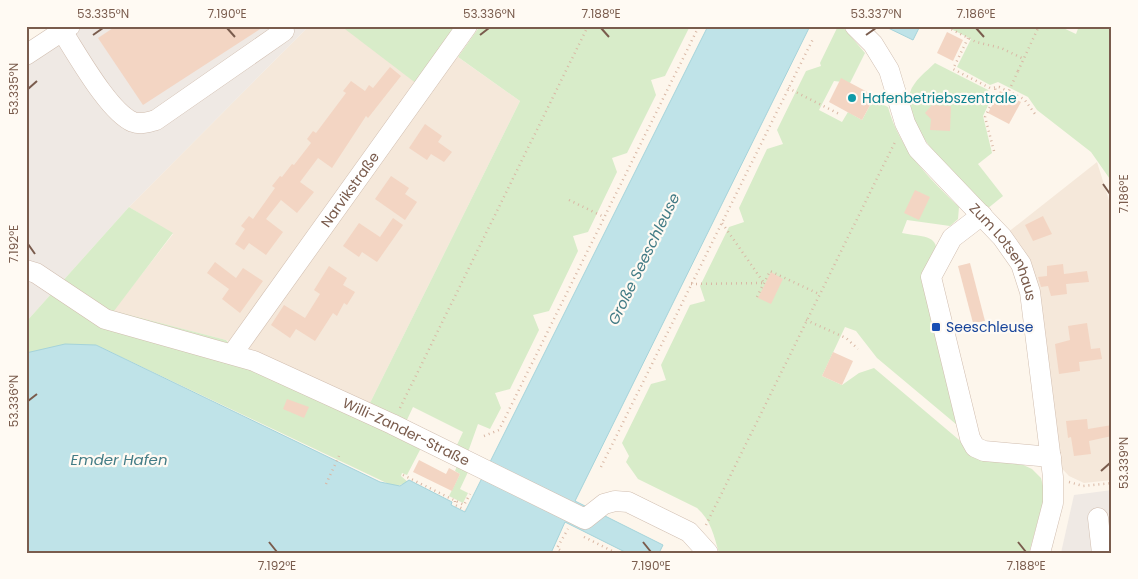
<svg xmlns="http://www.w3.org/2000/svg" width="1138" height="579" viewBox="0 0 1138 579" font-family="Poppins,sans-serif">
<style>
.residential{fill:#f5e8da}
.industrial{fill:#efe9e4}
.green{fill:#d8ecc9}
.water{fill:#bfe3e8;stroke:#a5d3da}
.building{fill:#f3d5c3}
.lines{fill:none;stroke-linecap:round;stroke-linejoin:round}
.minor-casing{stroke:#d1beb0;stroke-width:21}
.path{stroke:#d9b8a5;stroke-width:2.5;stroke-dasharray:1 4;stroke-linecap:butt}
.minor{stroke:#fff;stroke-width:20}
.path-bridge{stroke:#d9b8a5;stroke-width:2.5;stroke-dasharray:1 4;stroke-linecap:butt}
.ticks{fill:none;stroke:#7a5c4d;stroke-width:2}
.culture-dot{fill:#0f9aa8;stroke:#fffaf3;stroke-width:2}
.transit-dot{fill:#1a4fb4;stroke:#fffaf3;stroke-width:2}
.labels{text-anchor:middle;stroke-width:4.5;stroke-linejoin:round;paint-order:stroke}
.culture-label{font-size:14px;fill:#0d838f;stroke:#fffaf3;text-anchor:start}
.street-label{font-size:14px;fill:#7a5c4d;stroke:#fffaf3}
.transit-label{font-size:14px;fill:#164399;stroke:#fffaf3;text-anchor:start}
.water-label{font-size:15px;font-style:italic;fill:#437c86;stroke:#fffaf3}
.neatline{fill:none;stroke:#7a5c4d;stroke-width:2}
.ticks-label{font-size:12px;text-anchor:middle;fill:#7a5c4d}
</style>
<rect width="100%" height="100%" fill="#fdf6ec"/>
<!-- residential -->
<g class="residential">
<polygon points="309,26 414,26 520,101 369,405 226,340 113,311 173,234 129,207"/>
<polygon points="1097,162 1112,210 1112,480 1084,483 1069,476 1051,457 1030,292 1002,237"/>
</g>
<!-- industrial -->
<g class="industrial">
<polygon points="70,26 309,26 129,207 26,322 26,55"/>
<polygon points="1112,490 1112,553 1061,553 1074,495"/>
</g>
<!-- green -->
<g class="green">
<polygon points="341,26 459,26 417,84"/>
<polygon points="480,26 690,26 665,76 651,80 656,95 627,153 612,158 617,172 588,232 573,236 578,251 549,311 533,315 539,330 510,389 495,393 501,408 490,429 478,424 468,452 456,447 463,432 413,407 406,422 369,405 520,101 458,57"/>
<path d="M838 26H842L865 53 850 83 834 81 819 110 842 122 848 112 862 120 873 100 888 107C900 150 928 177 959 207L958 219 950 226 907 220 902 233C918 237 940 233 936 255L963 430 877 358 856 331 845 327 822 376 842 385 859 373 874 368 971 450 1019 463 1032 469 1041 478 1044 490 1043 502 1029 553H719C714 536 711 520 697 508L638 479 626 462 629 456 622 443 651 384 666 380 661 365 690 305 705 301 700 286 729 227 744 222 739 208 767 149 783 144 777 130 806 71 821 66 820 63Z"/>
<polygon points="945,26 1059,26 1076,34 1079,26 1112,26 1112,182 1091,152 1037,110 1028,97 998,82 990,85 957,67 971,39"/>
<path d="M935 63 988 90 992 97 983 116 992 153 978 164 1003 196 987 209C964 185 901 128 910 93 913 81 927 71 935 63Z"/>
<polygon points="129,207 173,233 114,311 226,340 253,369 421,448 407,475 402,473 401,476 408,482 395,487 96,345 26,353 26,322"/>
<polygon points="457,466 468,472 460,489 468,493 463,503 449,496 460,474 455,471"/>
</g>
<!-- water -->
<g class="water">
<polygon points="708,26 810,26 575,501 663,545 659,553 627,553 565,522 551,553 26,553 26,353 65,344 96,345 380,482 400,486 409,480 452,502 451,505 465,512"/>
<polygon points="884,26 920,26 913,40"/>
</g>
<!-- building -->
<g class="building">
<polygon points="116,26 265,26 143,105 98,38"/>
<polygon points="947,32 963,40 953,61 937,53"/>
<polygon points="390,67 401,76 368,118 366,116 332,168 318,158 300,182 314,192 297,213 281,200 266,219 283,232 266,255 249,243 244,250 235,244 245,229 241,226 249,216 253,219 275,188 272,186 280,176 282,177 292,164 294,165 311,143 307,139 313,131 316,133 346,93 343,91 351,81 365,91 369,85 373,88"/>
<polygon points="841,78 875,96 862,120 829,102"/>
<polygon points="1000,91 1021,102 1009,124 988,113"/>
<polygon points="932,105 951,106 950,131 930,130 931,119 925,113"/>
<polygon points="425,124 442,136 438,142 452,152 444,162 431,154 427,160 409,148"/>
<polygon points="391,176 409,188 405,194 417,202 405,220 375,199"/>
<polygon points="915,190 930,197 919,220 904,213"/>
<polygon points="1043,216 1052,234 1033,241 1025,225"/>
<polygon points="393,218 403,225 377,262 362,252 359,257 343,246 359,223 380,237"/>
<polygon points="215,262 236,278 243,268 263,281 240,313 222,299 229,289 207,273"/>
<polygon points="970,263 985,321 973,323 958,266"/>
<polygon points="1063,264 1064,274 1087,271 1089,282 1066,284 1067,294 1051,296 1048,286 1041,287 1038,277 1047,276 1047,266"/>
<polygon points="329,266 347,278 343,285 355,292 347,305 344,303 337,316 333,313 315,341 296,329 290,338 271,325 284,305 305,318 320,294 314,290"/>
<polygon points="771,272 783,279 771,304 758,298"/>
<polygon points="1087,323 1091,349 1100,348 1102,359 1079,362 1080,371 1059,374 1055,344 1070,340 1068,326"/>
<polygon points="833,352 853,361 842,385 822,376"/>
<polygon points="287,399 309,407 304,418 283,409"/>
<polygon points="1087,419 1088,429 1112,425 1112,436 1089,441 1091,454 1074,456 1071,437 1068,438 1066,421"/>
<polygon points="419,460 446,474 449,468 460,474 452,491 413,472"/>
</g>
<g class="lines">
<!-- minor casing -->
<g class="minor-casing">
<g id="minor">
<path id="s1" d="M855 26 873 44 889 70 905 123 918 149 1002 237 1021 264 1030 292 1053 477V503L1040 553"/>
<path d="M62 31C77 54 109 112 133 122 141 125 148 122 156 120L284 31"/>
<polyline points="26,55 70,26"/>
<polyline points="982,215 952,238 931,277 970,438 975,447 984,451 1051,457"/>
<path id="s2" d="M26 270 36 273 105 319 254 361 392 424 585 519 604 504 615 501 628 502 689 532 708 553"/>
<path id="s3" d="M233 353 467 26"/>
<polyline points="1098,518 1102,553"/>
</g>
</g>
<!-- path -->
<g class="path">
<polyline points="947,27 976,42 1001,48 1024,59"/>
<polyline points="968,38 953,69 990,88 999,87 1024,99 1035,114"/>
<polyline points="1018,71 1039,26"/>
<polyline points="788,88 841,115"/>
<polyline points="994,151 985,117 996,94 995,87"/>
<polyline points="569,200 604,217"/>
<polyline points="691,284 764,283 722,223"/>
<polyline points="757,297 770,271 819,294"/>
<polyline points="806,320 846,338 858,349"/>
<polyline points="400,408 588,26"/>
<polyline points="484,436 499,430 699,26"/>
<polyline points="601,467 814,37"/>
<polyline points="403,475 464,505 470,494"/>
<polyline points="1069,482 1083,486 1112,483"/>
<polyline points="326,484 339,456"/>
<polyline points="455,501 455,505 465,510"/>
<polyline points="706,525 895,142"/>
<polyline points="584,537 616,553"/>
<polyline points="564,553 557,548 568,529"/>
</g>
<!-- minor -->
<use href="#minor" class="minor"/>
<!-- path-bridge -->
<polyline class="path-bridge" points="1007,95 1018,71"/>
</g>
<!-- ticks -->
<path class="ticks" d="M227 28 235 37M601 28 609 37M976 28 984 37M93 35 103 28M480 35 489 28M866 35 876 28M28 89 37 81M1103 184 1110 194M28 244 35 254M28 401 37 394M1101 471 1110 463M269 542 277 552M643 542 651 552M1018 542 1026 552"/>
<!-- markers -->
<circle class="culture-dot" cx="852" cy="98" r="5"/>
<rect class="transit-dot" x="931" y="322" width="10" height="10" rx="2.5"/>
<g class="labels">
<!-- culture labels -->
<g class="culture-label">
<text x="862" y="103">Hafenbetriebszentrale</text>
</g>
<!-- street labels -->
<g class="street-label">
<text dy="5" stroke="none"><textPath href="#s3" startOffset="201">Narvikstraße</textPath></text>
<text dy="5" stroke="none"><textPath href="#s1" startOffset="276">Zum Lotsenhaus</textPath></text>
<text dy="5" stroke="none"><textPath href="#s2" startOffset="416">Willi-Zander-Straße</textPath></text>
</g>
<!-- transit labels -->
<g class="transit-label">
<text x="946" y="332">Seeschleuse</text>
</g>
<!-- water labels -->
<g class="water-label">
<text transform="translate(644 259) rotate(-64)" y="5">Große Seeschleuse</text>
<text x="119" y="465">Emder Hafen</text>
</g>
</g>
<!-- border -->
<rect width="1138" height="579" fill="none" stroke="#fffaf3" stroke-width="55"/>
<rect x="28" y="28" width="1082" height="524" class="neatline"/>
<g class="ticks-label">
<text x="103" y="18">53.335°N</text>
<text x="227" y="18">7.190°E</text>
<text x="489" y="18">53.336°N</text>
<text x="601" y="18">7.188°E</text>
<text x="876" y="18">53.337°N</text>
<text x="976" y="18">7.186°E</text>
<text transform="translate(14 89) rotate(-90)" y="4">53.335°N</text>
<text transform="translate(1124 194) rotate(-90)" y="4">7.186°E</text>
<text transform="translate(14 244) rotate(-90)" y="4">7.192°E</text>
<text transform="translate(14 401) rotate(-90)" y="4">53.336°N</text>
<text transform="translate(1124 463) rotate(-90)" y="4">53.339°N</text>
<text x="277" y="570">7.192°E</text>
<text x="651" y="570">7.190°E</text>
<text x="1026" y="570">7.188°E</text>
</g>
</svg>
